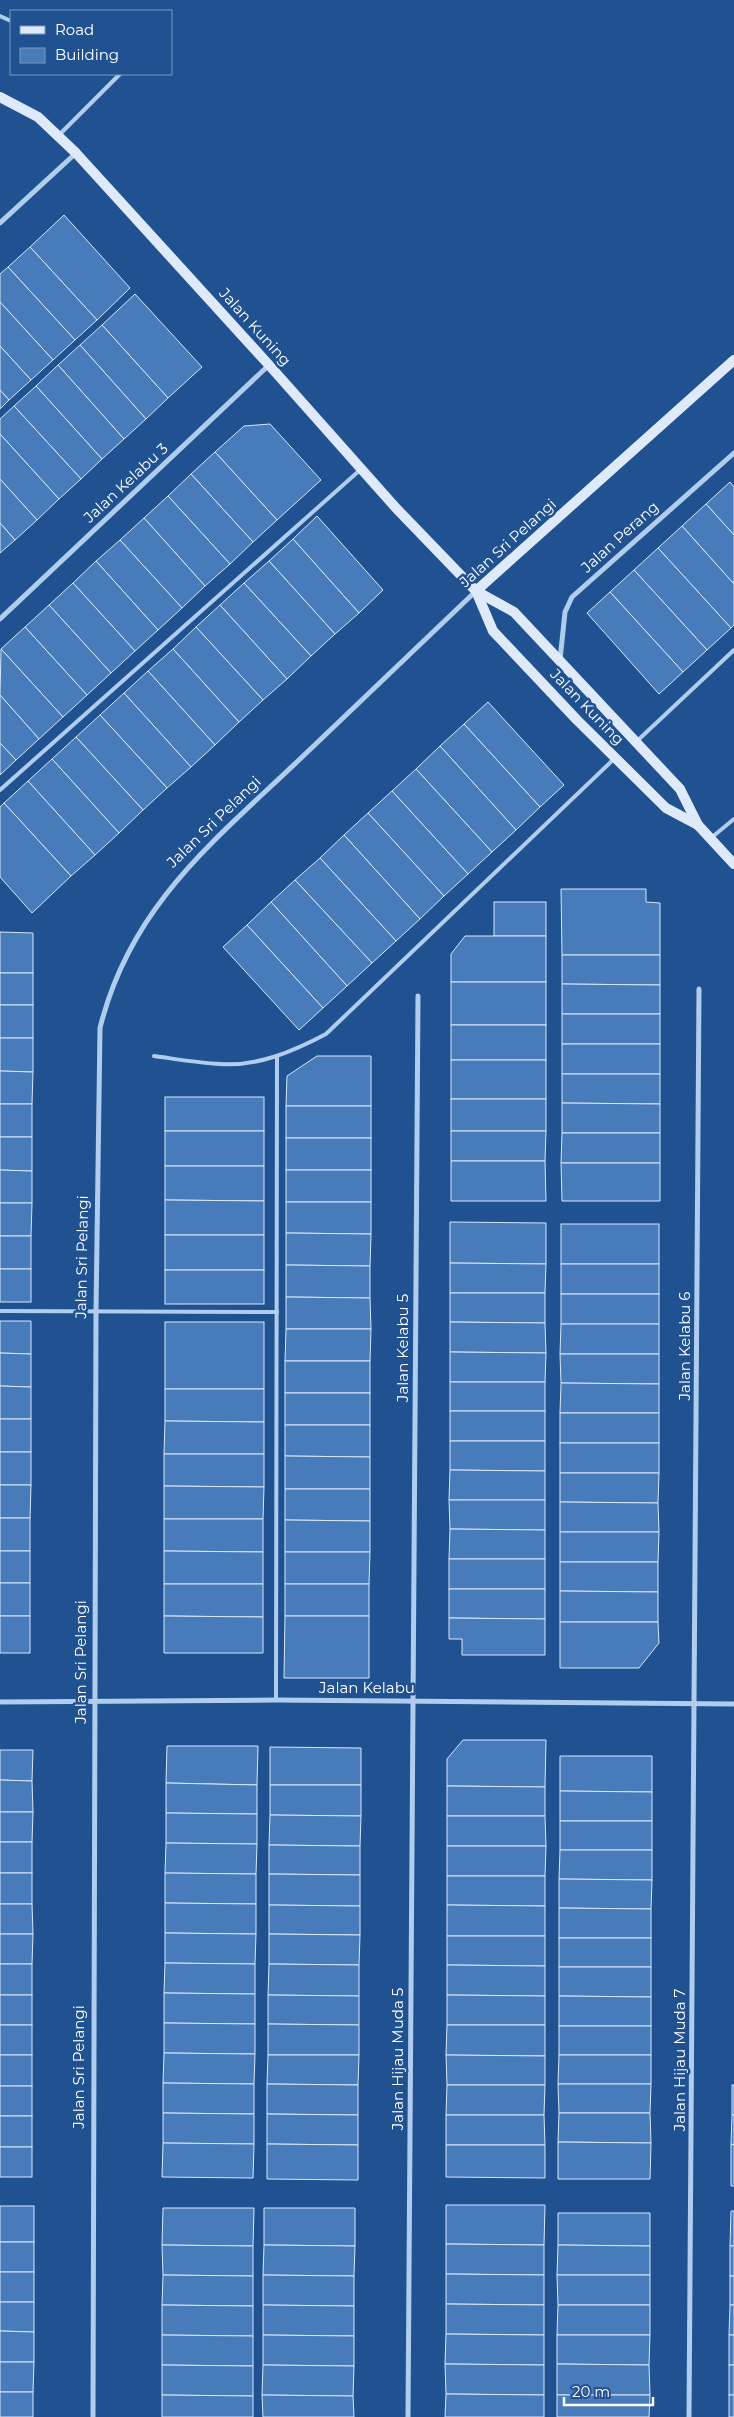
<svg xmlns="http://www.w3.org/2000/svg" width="734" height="2417" viewBox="0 0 734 2417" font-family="Montserrat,sans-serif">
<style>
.building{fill:#487bb9;stroke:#d7e7fa}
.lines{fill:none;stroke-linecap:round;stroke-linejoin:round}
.lane{stroke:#b1cdee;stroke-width:4}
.street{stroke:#b1cdee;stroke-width:5}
.secondary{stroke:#deeafa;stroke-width:10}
.labels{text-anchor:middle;stroke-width:5;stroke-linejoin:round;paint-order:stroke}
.street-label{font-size:15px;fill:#fff;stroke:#205292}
</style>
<rect width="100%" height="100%" fill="#205292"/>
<!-- building -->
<g class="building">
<polygon points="64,215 130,288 97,320 30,247"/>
<polygon points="30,247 97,320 75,340 8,267"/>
<polygon points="8,267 75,340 53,360 0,302 0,274"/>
<polygon points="135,294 202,367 168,398 102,325"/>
<polygon points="0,302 53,360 31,380 0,346"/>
<polygon points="102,325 168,398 146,419 80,345"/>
<polygon points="80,345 146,419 124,439 58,365"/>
<polygon points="0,346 31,380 9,400 0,390"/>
<polygon points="58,365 124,439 102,459 36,386"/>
<polygon points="36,386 102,459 81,479 14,406"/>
<polygon points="0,390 9,400 0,409"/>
<polygon points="14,406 81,479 59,499 0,434 0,419"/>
<polygon points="270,424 321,480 277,520 215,452 244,426"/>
<polygon points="0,434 59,499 37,520 0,479"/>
<polygon points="215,452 277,520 253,542 191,474"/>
<polygon points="191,474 253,542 230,564 168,496"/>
<polygon points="0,479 37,520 15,540 0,523"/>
<polygon points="730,482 734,487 734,535 706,504"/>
<polygon points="168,496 230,564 205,586 144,518"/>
<polygon points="706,504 734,535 734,584 682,526"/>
<polygon points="317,516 383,590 359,613 293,539"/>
<polygon points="144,518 205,586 182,608 120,540"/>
<polygon points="0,523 15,540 0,553"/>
<polygon points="682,526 734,584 734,625 731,628 658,548"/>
<polygon points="293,539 359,613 335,634 269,561"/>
<polygon points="120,540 182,608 158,630 96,561"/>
<polygon points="658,548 731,628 707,650 634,570"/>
<polygon points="96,561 158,630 135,651 73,583"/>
<polygon points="269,561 335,634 311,656 244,583"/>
<polygon points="634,570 707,650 683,672 610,592"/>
<polygon points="73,583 135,651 111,673 49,605"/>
<polygon points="244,583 311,656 287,679 220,605"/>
<polygon points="610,592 683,672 659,694 587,613"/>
<polygon points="49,605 111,673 87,695 25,627"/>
<polygon points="220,605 287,679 263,700 196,627"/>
<polygon points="25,627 87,695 63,717 1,649"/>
<polygon points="196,627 263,700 239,722 173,649"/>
<polygon points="1,649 63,717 39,739 0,695"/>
<polygon points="173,649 239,722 215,745 148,671"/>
<polygon points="148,671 215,745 191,767 124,693"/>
<polygon points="124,693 191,767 167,788 100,715"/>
<polygon points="0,695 39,739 16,760 0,743"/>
<polygon points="488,702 564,785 540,807 464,724"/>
<polygon points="100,715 167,788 143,810 76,737"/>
<polygon points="464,724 540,807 516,830 440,746"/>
<polygon points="76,737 143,810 119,833 52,759"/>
<polygon points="0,743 16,760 0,775"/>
<polygon points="440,746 516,830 492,852 416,769"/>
<polygon points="52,759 119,833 95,855 28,781"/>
<polygon points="416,769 492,852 468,874 392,791"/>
<polygon points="28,781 95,855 71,876 4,803"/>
<polygon points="392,791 468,874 444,896 368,813"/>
<polygon points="4,803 71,876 32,913 0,877 0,807"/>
<polygon points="368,813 444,896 420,919 344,835"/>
<polygon points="344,835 420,919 396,941 320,858"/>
<polygon points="320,858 396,941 372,963 295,880"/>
<polygon points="295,880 372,963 347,986 271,902"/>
<polygon points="561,889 646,889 646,902 660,903 660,955 562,955"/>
<polygon points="271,902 347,986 323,1008 247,925"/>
<rect x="494" y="902" width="52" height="34"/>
<polygon points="247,925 323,1008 299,1030 223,947"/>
<polygon points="0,932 33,933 33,973 0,973"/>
<polygon points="465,936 546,936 546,982 451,982 451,954"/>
<polygon points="562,955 660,955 660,985 562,984"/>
<rect x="0" y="973" width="33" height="32"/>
<rect x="451" y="982" width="95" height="43"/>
<polygon points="562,984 660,985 660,1014 562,1014"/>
<rect x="0" y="1005" width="33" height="33"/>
<rect x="562" y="1014" width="98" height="30"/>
<rect x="451" y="1025" width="95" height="35"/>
<polygon points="0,1038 33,1038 33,1072 0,1071"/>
<rect x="562" y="1044" width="98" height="30"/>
<polygon points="317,1056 371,1056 371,1106 286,1106 287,1076"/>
<rect x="451" y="1060" width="95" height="39"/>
<polygon points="0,1071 33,1072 32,1104 0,1104"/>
<polygon points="562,1074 660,1074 660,1104 562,1103"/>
<rect x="165" y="1097" width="99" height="34"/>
<rect x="451" y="1099" width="95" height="32"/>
<polygon points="562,1103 660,1104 660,1133 562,1133"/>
<rect x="0" y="1104" width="32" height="33"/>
<rect x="286" y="1106" width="85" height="32"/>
<rect x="165" y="1131" width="99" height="35"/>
<polygon points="451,1131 546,1131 545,1161 451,1161"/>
<polygon points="562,1133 660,1133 660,1163 561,1163"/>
<polygon points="0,1137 32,1137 32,1171 0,1170"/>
<rect x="286" y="1138" width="85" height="32"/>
<polygon points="451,1161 545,1161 546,1201 451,1201"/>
<polygon points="561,1163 660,1163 660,1201 562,1201"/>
<polygon points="165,1166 264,1166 264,1201 165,1200"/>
<polygon points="0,1170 32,1171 32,1203 0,1203"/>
<rect x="286" y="1170" width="85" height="32"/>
<polygon points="165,1200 264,1201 264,1235 165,1235"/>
<polygon points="286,1202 371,1202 371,1234 286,1233"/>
<polygon points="0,1203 32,1203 31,1236 0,1236"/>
<polygon points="450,1222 546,1223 546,1264 450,1263"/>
<rect x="561" y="1224" width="98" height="40"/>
<polygon points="286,1233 371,1234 370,1266 286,1265"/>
<rect x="165" y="1235" width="99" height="35"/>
<rect x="0" y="1236" width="31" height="33"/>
<polygon points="450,1263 546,1264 545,1293 450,1293"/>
<rect x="561" y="1264" width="98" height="30"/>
<polygon points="286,1265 370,1266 370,1298 286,1297"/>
<rect x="0" y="1269" width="31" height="33"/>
<rect x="165" y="1270" width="99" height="34"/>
<polygon points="450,1293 545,1293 545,1323 450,1322"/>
<rect x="561" y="1294" width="98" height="30"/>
<polygon points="286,1297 370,1298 371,1329 286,1329"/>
<polygon points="0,1321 31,1321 31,1354 0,1353"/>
<rect x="165" y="1322" width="99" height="67"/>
<polygon points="450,1322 545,1323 546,1353 450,1352"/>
<polygon points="561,1324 659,1324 659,1354 560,1354"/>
<polygon points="286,1329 371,1329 370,1361 285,1361"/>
<polygon points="450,1352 546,1353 545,1382 450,1382"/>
<polygon points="0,1353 31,1354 31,1387 0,1386"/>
<polygon points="560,1354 659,1354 659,1384 561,1383"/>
<rect x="285" y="1361" width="85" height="32"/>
<rect x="450" y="1382" width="95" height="29"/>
<polygon points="561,1383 659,1384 659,1413 560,1413"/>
<polygon points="0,1386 31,1387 31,1419 0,1419"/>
<polygon points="165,1389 264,1389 264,1422 165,1421"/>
<rect x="285" y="1393" width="85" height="32"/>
<rect x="450" y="1411" width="95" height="30"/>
<rect x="560" y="1413" width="99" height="30"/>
<rect x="0" y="1419" width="31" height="33"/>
<polygon points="165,1421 264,1422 264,1454 164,1454"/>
<polygon points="285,1425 370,1425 370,1457 285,1456"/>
<polygon points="450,1441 545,1441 545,1471 450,1470"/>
<rect x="560" y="1443" width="99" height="30"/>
<rect x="0" y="1452" width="31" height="33"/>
<polygon points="164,1454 264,1454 264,1487 164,1486"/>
<polygon points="285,1456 370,1457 370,1489 285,1489"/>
<polygon points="450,1470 545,1471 545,1500 449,1500"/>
<polygon points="560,1473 659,1473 658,1503 560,1502"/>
<polygon points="0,1485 31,1485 30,1518 0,1518"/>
<polygon points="164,1486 264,1487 263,1519 164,1519"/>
<polygon points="285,1489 370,1489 370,1521 285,1520"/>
<polygon points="449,1500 545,1500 545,1530 450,1529"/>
<polygon points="560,1502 658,1503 659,1532 560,1532"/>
<rect x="0" y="1518" width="30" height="33"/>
<polygon points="164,1519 263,1519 263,1552 164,1551"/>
<polygon points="285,1520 370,1521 370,1552 285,1552"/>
<polygon points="450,1529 545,1530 545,1559 449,1559"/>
<polygon points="560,1532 659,1532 658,1562 560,1562"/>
<rect x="0" y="1551" width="30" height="32"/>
<polygon points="164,1551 263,1552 263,1584 164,1584"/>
<polygon points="285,1552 370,1552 369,1584 285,1584"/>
<rect x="449" y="1559" width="96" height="30"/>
<polygon points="560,1562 658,1562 658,1592 560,1591"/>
<rect x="0" y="1583" width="30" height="33"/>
<polygon points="164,1584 263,1584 263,1617 164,1616"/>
<rect x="285" y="1584" width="84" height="32"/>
<polygon points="449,1589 545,1589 545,1619 449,1618"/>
<polygon points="560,1591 658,1592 658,1622 560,1622"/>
<rect x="0" y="1616" width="30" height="37"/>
<polygon points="164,1616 263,1617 263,1653 164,1653"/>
<polygon points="285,1616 369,1616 369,1678 284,1678"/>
<polygon points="449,1618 545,1619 545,1655 462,1655 462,1639 449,1639"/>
<polygon points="560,1622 658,1622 659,1643 639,1668 560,1668"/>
<polygon points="463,1740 546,1740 545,1787 447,1786 447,1759"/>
<polygon points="167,1746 258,1746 257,1785 166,1783"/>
<polygon points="270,1747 361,1748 361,1785 270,1785"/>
<polygon points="0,1750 33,1750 32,1781 0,1780"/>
<polygon points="560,1756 652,1756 652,1792 560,1791"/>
<polygon points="0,1780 32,1781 33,1812 0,1812"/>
<polygon points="166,1783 257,1785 257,1814 166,1813"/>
<polygon points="270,1785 361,1785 361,1816 270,1815"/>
<polygon points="447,1786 545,1787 545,1816 447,1816"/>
<polygon points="560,1791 652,1792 652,1821 560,1821"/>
<polygon points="0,1812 33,1812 32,1842 0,1842"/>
<polygon points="166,1813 257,1814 257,1844 166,1843"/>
<polygon points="270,1815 361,1816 360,1846 269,1845"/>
<polygon points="447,1816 545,1816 546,1846 447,1846"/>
<rect x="560" y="1821" width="92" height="29"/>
<rect x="0" y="1842" width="32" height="31"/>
<polygon points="166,1843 257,1844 256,1874 165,1873"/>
<polygon points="269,1845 360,1846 360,1875 269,1874"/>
<polygon points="447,1846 546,1846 545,1876 447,1876"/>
<polygon points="560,1850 652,1850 652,1880 559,1879"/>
<rect x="0" y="1873" width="32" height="31"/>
<polygon points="165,1873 256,1874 256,1904 165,1903"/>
<polygon points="269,1874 360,1875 360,1906 269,1905"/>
<polygon points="447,1876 545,1876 545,1906 447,1905"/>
<polygon points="559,1879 652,1880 651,1909 559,1908"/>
<polygon points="165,1903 256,1904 256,1934 165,1933"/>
<polygon points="0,1904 32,1904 33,1934 0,1934"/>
<polygon points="269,1905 360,1906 360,1935 269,1934"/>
<polygon points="447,1905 545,1906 545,1936 447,1936"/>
<polygon points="559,1908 651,1909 651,1938 559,1938"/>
<polygon points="165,1933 256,1934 255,1964 165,1963"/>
<polygon points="0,1934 33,1934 32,1964 0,1964"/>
<polygon points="269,1934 360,1935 359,1965 269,1964"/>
<polygon points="447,1936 545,1936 545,1966 447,1965"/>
<rect x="559" y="1938" width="92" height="29"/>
<polygon points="165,1963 255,1964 255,1994 164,1993"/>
<rect x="0" y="1964" width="32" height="31"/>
<polygon points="269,1964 359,1965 359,1996 268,1995"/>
<polygon points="447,1965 545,1966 545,1996 447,1995"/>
<polygon points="559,1967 651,1967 651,1997 559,1996"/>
<polygon points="164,1993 255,1994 255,2024 164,2023"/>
<rect x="0" y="1995" width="32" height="30"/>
<polygon points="268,1995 359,1996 359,2025 268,2024"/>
<polygon points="447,1995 545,1996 545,2025 447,2025"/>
<polygon points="559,1996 651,1997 651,2026 559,2026"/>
<polygon points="164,2023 255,2024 255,2054 164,2053"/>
<polygon points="268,2024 359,2025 359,2055 268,2055"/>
<rect x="0" y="2025" width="32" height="30"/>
<polygon points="447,2025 545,2025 545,2056 446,2055"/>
<rect x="559" y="2026" width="92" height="29"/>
<polygon points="164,2053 255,2054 254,2084 163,2083"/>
<rect x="0" y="2055" width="32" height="31"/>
<polygon points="268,2055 359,2055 358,2085 267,2084"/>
<polygon points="446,2055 545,2056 545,2085 447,2085"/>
<polygon points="559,2055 651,2055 651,2084 558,2084"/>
<polygon points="163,2083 254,2084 254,2114 163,2113"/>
<polygon points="267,2084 358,2085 358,2115 267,2114"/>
<polygon points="558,2084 651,2084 650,2113 559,2113"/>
<polygon points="447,2085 545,2085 544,2115 446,2115"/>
<rect x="732" y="2085" width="2" height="30"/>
<rect x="0" y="2086" width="32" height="30"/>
<polygon points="163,2113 254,2114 254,2144 163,2143"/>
<polygon points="559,2113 650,2113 651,2143 558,2142"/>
<polygon points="267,2114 358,2115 358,2145 267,2144"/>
<polygon points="446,2115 544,2115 545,2145 446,2145"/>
<polygon points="732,2115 734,2115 734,2145 731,2144"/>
<rect x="0" y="2116" width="32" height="31"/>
<polygon points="558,2142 651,2143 650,2179 558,2179"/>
<polygon points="163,2143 254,2144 253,2178 162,2177"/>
<polygon points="267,2144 358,2145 358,2180 267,2179"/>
<polygon points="731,2144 734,2145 734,2186 731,2186"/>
<polygon points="446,2145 545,2145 545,2178 446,2177"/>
<rect x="0" y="2147" width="32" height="30"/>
<polygon points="446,2205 545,2205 544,2245 446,2244"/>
<rect x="0" y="2206" width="34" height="36"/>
<polygon points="163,2208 254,2208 253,2246 162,2245"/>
<polygon points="264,2208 355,2208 355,2246 264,2245"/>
<polygon points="731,2211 734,2211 734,2246 730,2246"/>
<polygon points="558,2213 650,2213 650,2246 558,2245"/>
<rect x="0" y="2242" width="34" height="30"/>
<polygon points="446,2244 544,2245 544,2275 446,2274"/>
<polygon points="162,2245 253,2246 253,2276 163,2275"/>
<polygon points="264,2245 355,2246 354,2276 263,2275"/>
<polygon points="558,2245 650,2246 650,2275 557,2275"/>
<rect x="730" y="2246" width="4" height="30"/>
<rect x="0" y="2272" width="34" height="30"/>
<polygon points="446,2274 544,2275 544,2305 446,2304"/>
<polygon points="163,2275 253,2276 253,2306 162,2305"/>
<polygon points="263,2275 354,2276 354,2306 263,2305"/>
<polygon points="557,2275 650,2275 650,2305 558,2305"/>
<rect x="730" y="2276" width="4" height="29"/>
<polygon points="0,2302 34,2302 34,2332 0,2331"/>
<polygon points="446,2304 544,2305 544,2335 446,2334"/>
<polygon points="162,2305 253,2306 253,2336 162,2335"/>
<polygon points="263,2305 354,2306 354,2336 263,2335"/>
<polygon points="558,2305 650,2305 650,2335 557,2335"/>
<polygon points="730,2305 734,2305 734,2335 729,2335"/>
<polygon points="0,2331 34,2332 34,2362 0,2362"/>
<polygon points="446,2334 544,2335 544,2365 445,2364"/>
<polygon points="162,2335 253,2336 253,2366 162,2365"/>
<polygon points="263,2335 354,2336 354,2366 263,2365"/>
<polygon points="557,2335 650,2335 649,2365 557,2364"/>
<rect x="729" y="2335" width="5" height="30"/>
<polygon points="0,2362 34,2362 33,2392 0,2392"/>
<polygon points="445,2364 544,2365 544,2395 446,2394"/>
<polygon points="557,2364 649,2365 650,2395 557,2395"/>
<polygon points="162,2365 253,2366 253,2396 162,2395"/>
<polygon points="263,2365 354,2366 353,2396 262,2395"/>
<rect x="729" y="2365" width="5" height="30"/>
<rect x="0" y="2392" width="33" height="25"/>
<polygon points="446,2394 544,2395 544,2417 445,2417"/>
<polygon points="162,2395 253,2396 253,2417 162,2417"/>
<polygon points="262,2395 353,2396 354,2417 263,2417"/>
<polygon points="557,2395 650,2395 649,2417 557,2417"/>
<rect x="729" y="2395" width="5" height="22"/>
</g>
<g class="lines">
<!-- lane -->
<g class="lane">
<polyline points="0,16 11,21"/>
<polyline points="58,136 120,74"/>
<polyline points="636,742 734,650"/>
<polyline points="0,790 360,470"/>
<polyline points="711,838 734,819"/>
<path d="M154 1056C176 1059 198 1063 220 1064 257 1067 294 1051 326 1034L615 758"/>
<polyline points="0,1311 277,1312"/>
<polyline points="276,1700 277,1056"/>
</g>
<!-- street -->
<g class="street">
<polyline points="0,223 76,153"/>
<polyline points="0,619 269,365"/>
<polyline points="560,660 565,612 572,597 734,453"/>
<polyline points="0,1702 276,1700 734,1704"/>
<path d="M93 2417 96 1311 100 1028C130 906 214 841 300 759 359 703 417 647 476 591"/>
<polyline points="408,2417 418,996"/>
<polyline points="689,2417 699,989"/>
</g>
<!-- secondary -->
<g class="secondary">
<polyline points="0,97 38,117 76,153 269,365 396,508 476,591 514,612 680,789 698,825 734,864"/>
<polyline points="476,591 734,360"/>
<polyline points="476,591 493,631 577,720 666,808 698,825"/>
</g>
</g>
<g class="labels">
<!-- street labels -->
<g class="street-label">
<text transform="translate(255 327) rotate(48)" y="5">Jalan Kuning</text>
<text transform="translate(126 483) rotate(-43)" y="5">Jalan Kelabu 3</text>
<text transform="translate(620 537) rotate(-42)" y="5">Jalan Perang</text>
<text transform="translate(508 543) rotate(-42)" y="5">Jalan Sri Pelangi</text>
<text transform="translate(587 707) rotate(46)" y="5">Jalan Kuning</text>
<text transform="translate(214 822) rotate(-44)" y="5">Jalan Sri Pelangi</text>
<text transform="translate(82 1257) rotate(-89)" y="5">Jalan Sri Pelangi</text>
<text transform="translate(685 1346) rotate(-90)" y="5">Jalan Kelabu 6</text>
<text transform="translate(403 1348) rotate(-90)" y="5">Jalan Kelabu 5</text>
<text transform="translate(81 1662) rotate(-90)" y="5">Jalan Sri Pelangi</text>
<text x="367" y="1693">Jalan Kelabu</text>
<text transform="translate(398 2059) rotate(-90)" y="5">Jalan Hijau Muda 5</text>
<text transform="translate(680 2060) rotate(-90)" y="5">Jalan Hijau Muda 7</text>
<text transform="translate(79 2067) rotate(-90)" y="5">Jalan Sri Pelangi</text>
</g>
</g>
<!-- legend -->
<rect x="10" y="10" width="162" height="65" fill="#205292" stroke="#7997be"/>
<rect x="20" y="26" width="25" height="8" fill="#deeafa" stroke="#7997be"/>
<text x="55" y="35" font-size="15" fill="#ffffff">Road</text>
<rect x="20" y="48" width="25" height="15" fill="#487bb9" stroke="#7997be"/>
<text x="55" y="60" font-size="15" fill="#ffffff">Building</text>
<!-- scale -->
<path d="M564 2397v8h89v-8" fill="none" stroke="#ffffff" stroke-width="2.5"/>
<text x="572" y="2397" font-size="15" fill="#ffffff" stroke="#205292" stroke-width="4" paint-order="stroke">20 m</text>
</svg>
